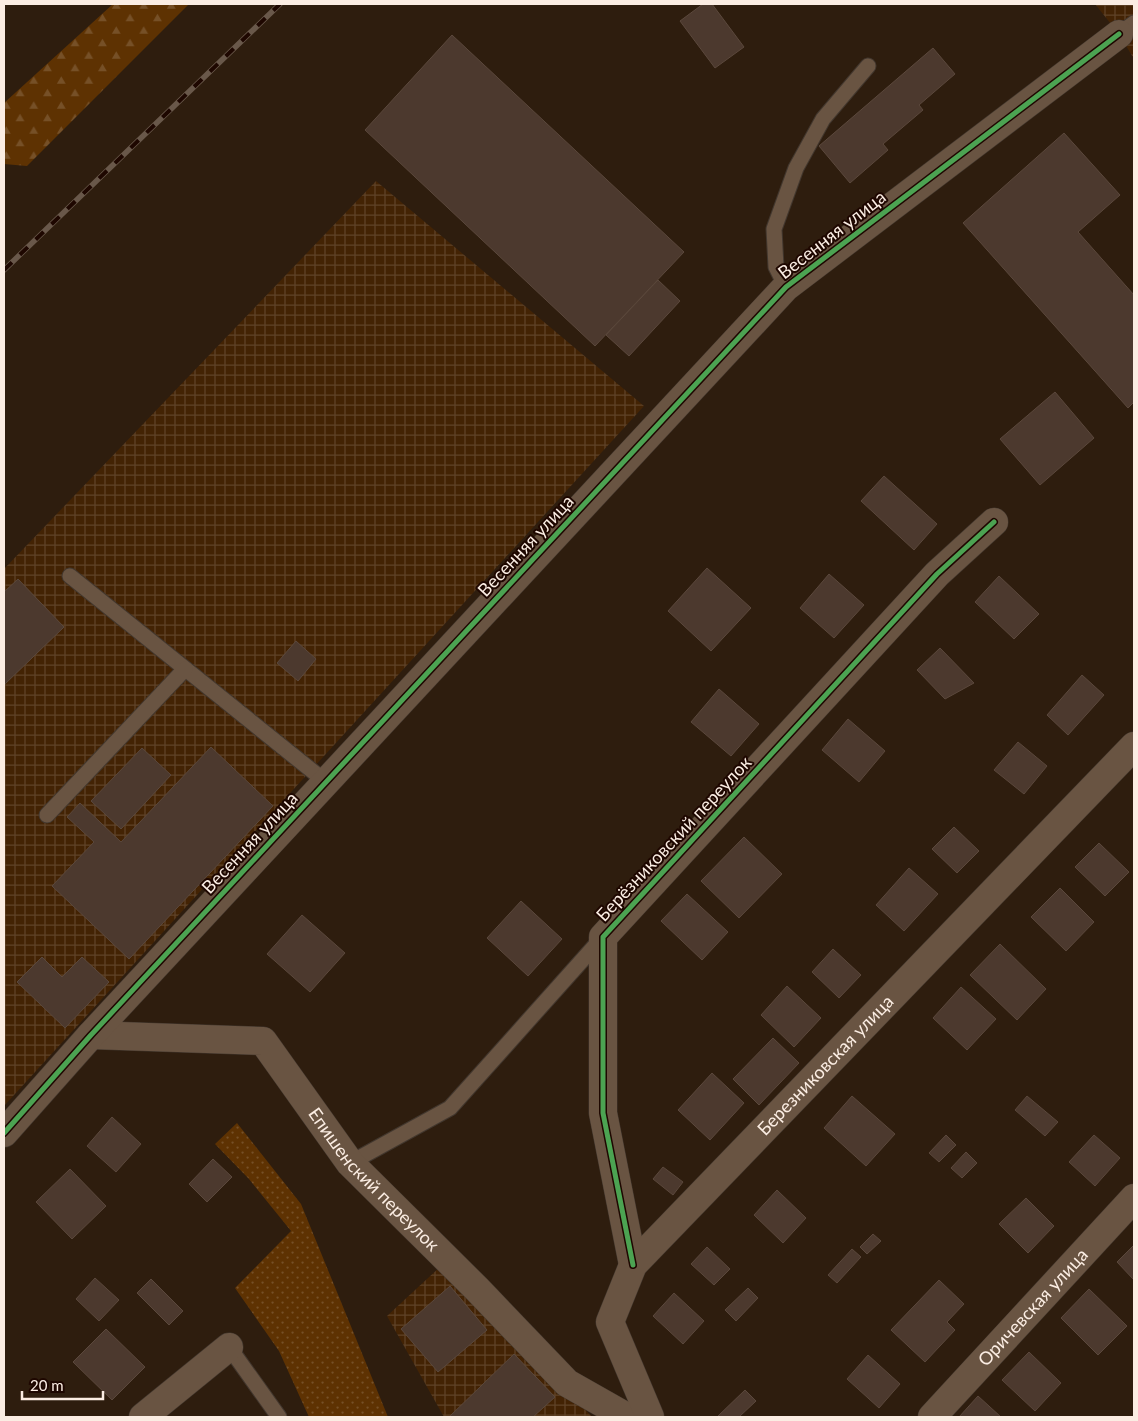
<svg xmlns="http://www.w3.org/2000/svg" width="1138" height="1421" viewBox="0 0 1138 1421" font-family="Lato,sans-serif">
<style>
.industrial{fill:url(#industrial-grid)}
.grass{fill:url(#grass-dots)}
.forest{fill:url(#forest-firs)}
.building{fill:#4c392e;stroke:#5b483c}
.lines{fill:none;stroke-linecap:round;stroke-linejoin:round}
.service-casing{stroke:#42372e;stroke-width:17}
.minor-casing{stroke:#42372e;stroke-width:29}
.service{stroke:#695442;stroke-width:15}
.minor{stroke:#695442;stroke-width:28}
.rail-casing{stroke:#69584a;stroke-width:5.5}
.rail{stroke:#1e0700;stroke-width:4;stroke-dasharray:11;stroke-linecap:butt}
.cycleway-casing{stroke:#1e0700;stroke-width:8}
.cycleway{stroke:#4ca352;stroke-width:5}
.labels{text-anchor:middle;stroke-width:4;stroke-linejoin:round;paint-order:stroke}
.street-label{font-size:18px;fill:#fbede3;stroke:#1e0700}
</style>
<defs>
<pattern id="industrial-grid" width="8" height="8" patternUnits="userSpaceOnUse" patternTransform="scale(1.25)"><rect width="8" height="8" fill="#432304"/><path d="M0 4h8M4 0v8" fill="none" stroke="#5f4328"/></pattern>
<pattern id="grass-dots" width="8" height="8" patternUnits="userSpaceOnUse" patternTransform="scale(1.25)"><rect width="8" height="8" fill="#5e3202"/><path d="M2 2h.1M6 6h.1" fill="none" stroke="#765027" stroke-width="1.8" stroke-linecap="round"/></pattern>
<pattern id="forest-firs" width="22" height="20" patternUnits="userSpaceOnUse" patternTransform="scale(1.25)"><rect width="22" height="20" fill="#5e3202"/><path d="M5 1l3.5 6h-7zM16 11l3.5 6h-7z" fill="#765027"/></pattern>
</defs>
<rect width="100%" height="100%" fill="#2e1d0e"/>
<!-- industrial -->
<g class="industrial">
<polygon points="1095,4 1134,4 1134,59 1119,34"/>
<polygon points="376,181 644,406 4,1106 4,569"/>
<polygon points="441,1266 578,1402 592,1417 444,1417 387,1316"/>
</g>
<!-- grass -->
<polygon class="grass" points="237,1123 301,1204 388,1417 309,1417 279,1351 235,1288 291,1231 249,1179 215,1144"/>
<!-- forest -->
<polygon class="forest" points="113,4 189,4 27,166 4,164 4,103"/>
<!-- building -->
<g class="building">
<polygon points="703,4 712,4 744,47 715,68 680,21"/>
<polygon points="452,35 684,252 595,346 365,130"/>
<polygon points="933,48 955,74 919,105 923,110 883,144 888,150 850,183 819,146"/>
<polygon points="1064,133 1120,195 1078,232 1134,295 1134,402 1128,408 963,223"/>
<polygon points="658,280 680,301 629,356 606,335"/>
<polygon points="1055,392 1094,438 1040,485 1000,439"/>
<polygon points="884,476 937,524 914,550 861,501"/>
<polygon points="707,568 751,608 711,651 668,611"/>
<polygon points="829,574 864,605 834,638 800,608"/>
<polygon points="999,576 1039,614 1014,639 975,602"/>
<polygon points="18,579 64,627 4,685 4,592"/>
<polygon points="296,641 316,659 298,681 277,663"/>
<polygon points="940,648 974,683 945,699 917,670"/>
<polygon points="1082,675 1104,695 1068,735 1047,715"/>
<polygon points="719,689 759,724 731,756 691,722"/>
<polygon points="848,719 885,751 859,782 822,750"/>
<polygon points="1018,742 1047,766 1024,794 994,770"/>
<polygon points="211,747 273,806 129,959 52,886 94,842 67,817 80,803 121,842"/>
<polygon points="142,748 171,775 121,829 91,801"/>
<polygon points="954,827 979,851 957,873 932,849"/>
<polygon points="744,837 782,874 739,918 701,881"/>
<polygon points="1099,843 1129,872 1105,896 1075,867"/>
<polygon points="909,868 938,894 904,931 876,905"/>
<polygon points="1060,888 1094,922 1066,951 1031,917"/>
<polygon points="687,894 728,932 702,960 661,921"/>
<polygon points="521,901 562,939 528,976 487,938"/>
<polygon points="302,915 345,953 310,992 267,954"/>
<polygon points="1000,944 1046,989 1017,1020 970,975"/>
<polygon points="833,949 861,975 839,998 812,972"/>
<polygon points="42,957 62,977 82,957 109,982 65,1028 17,982"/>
<polygon points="787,986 821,1018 794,1047 761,1015"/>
<polygon points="961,987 996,1019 967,1050 933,1018"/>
<polygon points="773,1038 799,1063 759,1105 733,1079"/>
<polygon points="712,1073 744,1103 710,1140 678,1110"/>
<polygon points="852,1096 895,1134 866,1166 824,1128"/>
<polygon points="1027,1096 1058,1122 1045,1136 1015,1110"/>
<polygon points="112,1117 141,1144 116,1172 87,1146"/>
<polygon points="946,1135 956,1145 939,1162 929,1153"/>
<polygon points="1094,1135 1120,1158 1095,1186 1069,1162"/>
<polygon points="966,1152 977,1163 962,1178 951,1168"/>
<polygon points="213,1159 232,1177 207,1202 189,1184"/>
<polygon points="663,1167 683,1182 673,1195 653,1179"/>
<polygon points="70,1169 106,1206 72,1239 36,1202"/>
<polygon points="777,1190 806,1218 783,1243 754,1215"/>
<polygon points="1026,1198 1054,1226 1028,1253 999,1224"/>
<polygon points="873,1234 881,1241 867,1254 860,1247"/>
<polygon points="1134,1245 1134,1280 1117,1262"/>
<polygon points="707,1247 730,1269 714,1285 691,1264"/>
<polygon points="852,1249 861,1257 837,1283 828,1275"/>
<polygon points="95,1278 119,1300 99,1321 76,1299"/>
<polygon points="151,1279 183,1311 169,1325 137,1293"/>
<polygon points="939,1280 964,1304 947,1322 955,1330 925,1362 891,1330"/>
<polygon points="450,1286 487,1330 438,1372 401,1329"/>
<polygon points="748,1288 758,1298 736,1321 725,1310"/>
<polygon points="1089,1289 1127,1326 1098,1355 1061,1318"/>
<polygon points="674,1293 704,1321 683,1344 653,1316"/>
<polygon points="106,1329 145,1367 112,1400 73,1362"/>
<polygon points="1029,1352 1061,1383 1035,1411 1002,1380"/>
<polygon points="514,1354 555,1397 533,1417 449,1417"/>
<polygon points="868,1355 900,1384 879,1408 847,1379"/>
<polygon points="745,1390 756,1401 739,1417 717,1417"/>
<polygon points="978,1396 1001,1417 959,1417"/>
</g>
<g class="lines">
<!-- service casing -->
<g class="service-casing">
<g id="service">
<polyline points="1119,34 1134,23"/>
<polyline points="786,287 776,267 774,229 796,168 823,119 868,66"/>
<polyline points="70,576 326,782"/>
<polyline points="47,815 185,669"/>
<polyline points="350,1163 450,1108 602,938"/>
<polyline points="229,1347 279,1417"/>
</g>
</g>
<!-- minor casing -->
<g class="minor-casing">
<g id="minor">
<path id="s1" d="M91 1035 263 1041 350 1163 477 1289 567 1383 627 1417"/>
<polyline points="4,1133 91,1035 786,287 1119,34"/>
<polyline points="633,1265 603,1113 603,937 937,574 994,522"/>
<polyline points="143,1417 229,1347"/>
<path id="s2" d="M650 1417 610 1322 633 1265 1134 746"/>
<path id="s3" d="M932 1417 1134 1198"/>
</g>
</g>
<!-- service -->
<use href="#service" class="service"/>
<!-- minor -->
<use href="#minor" class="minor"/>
<!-- rail casing -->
<g class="rail-casing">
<polyline id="rail" points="4,270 280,4"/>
</g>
<!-- rail -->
<use href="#rail" class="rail"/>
<!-- cycleway casing -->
<g class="cycleway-casing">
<g id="cycleway">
<polyline points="4,1133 91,1035 786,287 1119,34"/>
<polyline points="633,1265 603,1113 603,937 937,574 994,522"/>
</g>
</g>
<!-- cycleway -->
<use href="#cycleway" class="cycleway"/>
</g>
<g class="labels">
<!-- street labels -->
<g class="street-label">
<text transform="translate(832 235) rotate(-38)" y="6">Весенняя улица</text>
<text transform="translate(526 546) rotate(-47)" y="6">Весенняя улица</text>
<text transform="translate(674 839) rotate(-47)" y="6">Берёзниковский переулок</text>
<text transform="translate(250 843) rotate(-47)" y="6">Весенняя улица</text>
<text dy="6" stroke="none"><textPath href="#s2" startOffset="442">Березниковская улица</textPath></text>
<text dy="6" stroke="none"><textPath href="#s1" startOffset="350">Епишенский переулок</textPath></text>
<text dy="6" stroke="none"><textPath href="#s3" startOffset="149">Оричевская улица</textPath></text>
</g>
</g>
<!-- border -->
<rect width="1138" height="1421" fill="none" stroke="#fbede3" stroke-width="10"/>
<!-- scale -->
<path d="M22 1391v8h81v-8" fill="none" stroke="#fbede3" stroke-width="2.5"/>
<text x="30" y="1391" font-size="15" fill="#fbede3" stroke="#1e0700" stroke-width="4" paint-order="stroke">20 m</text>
</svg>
